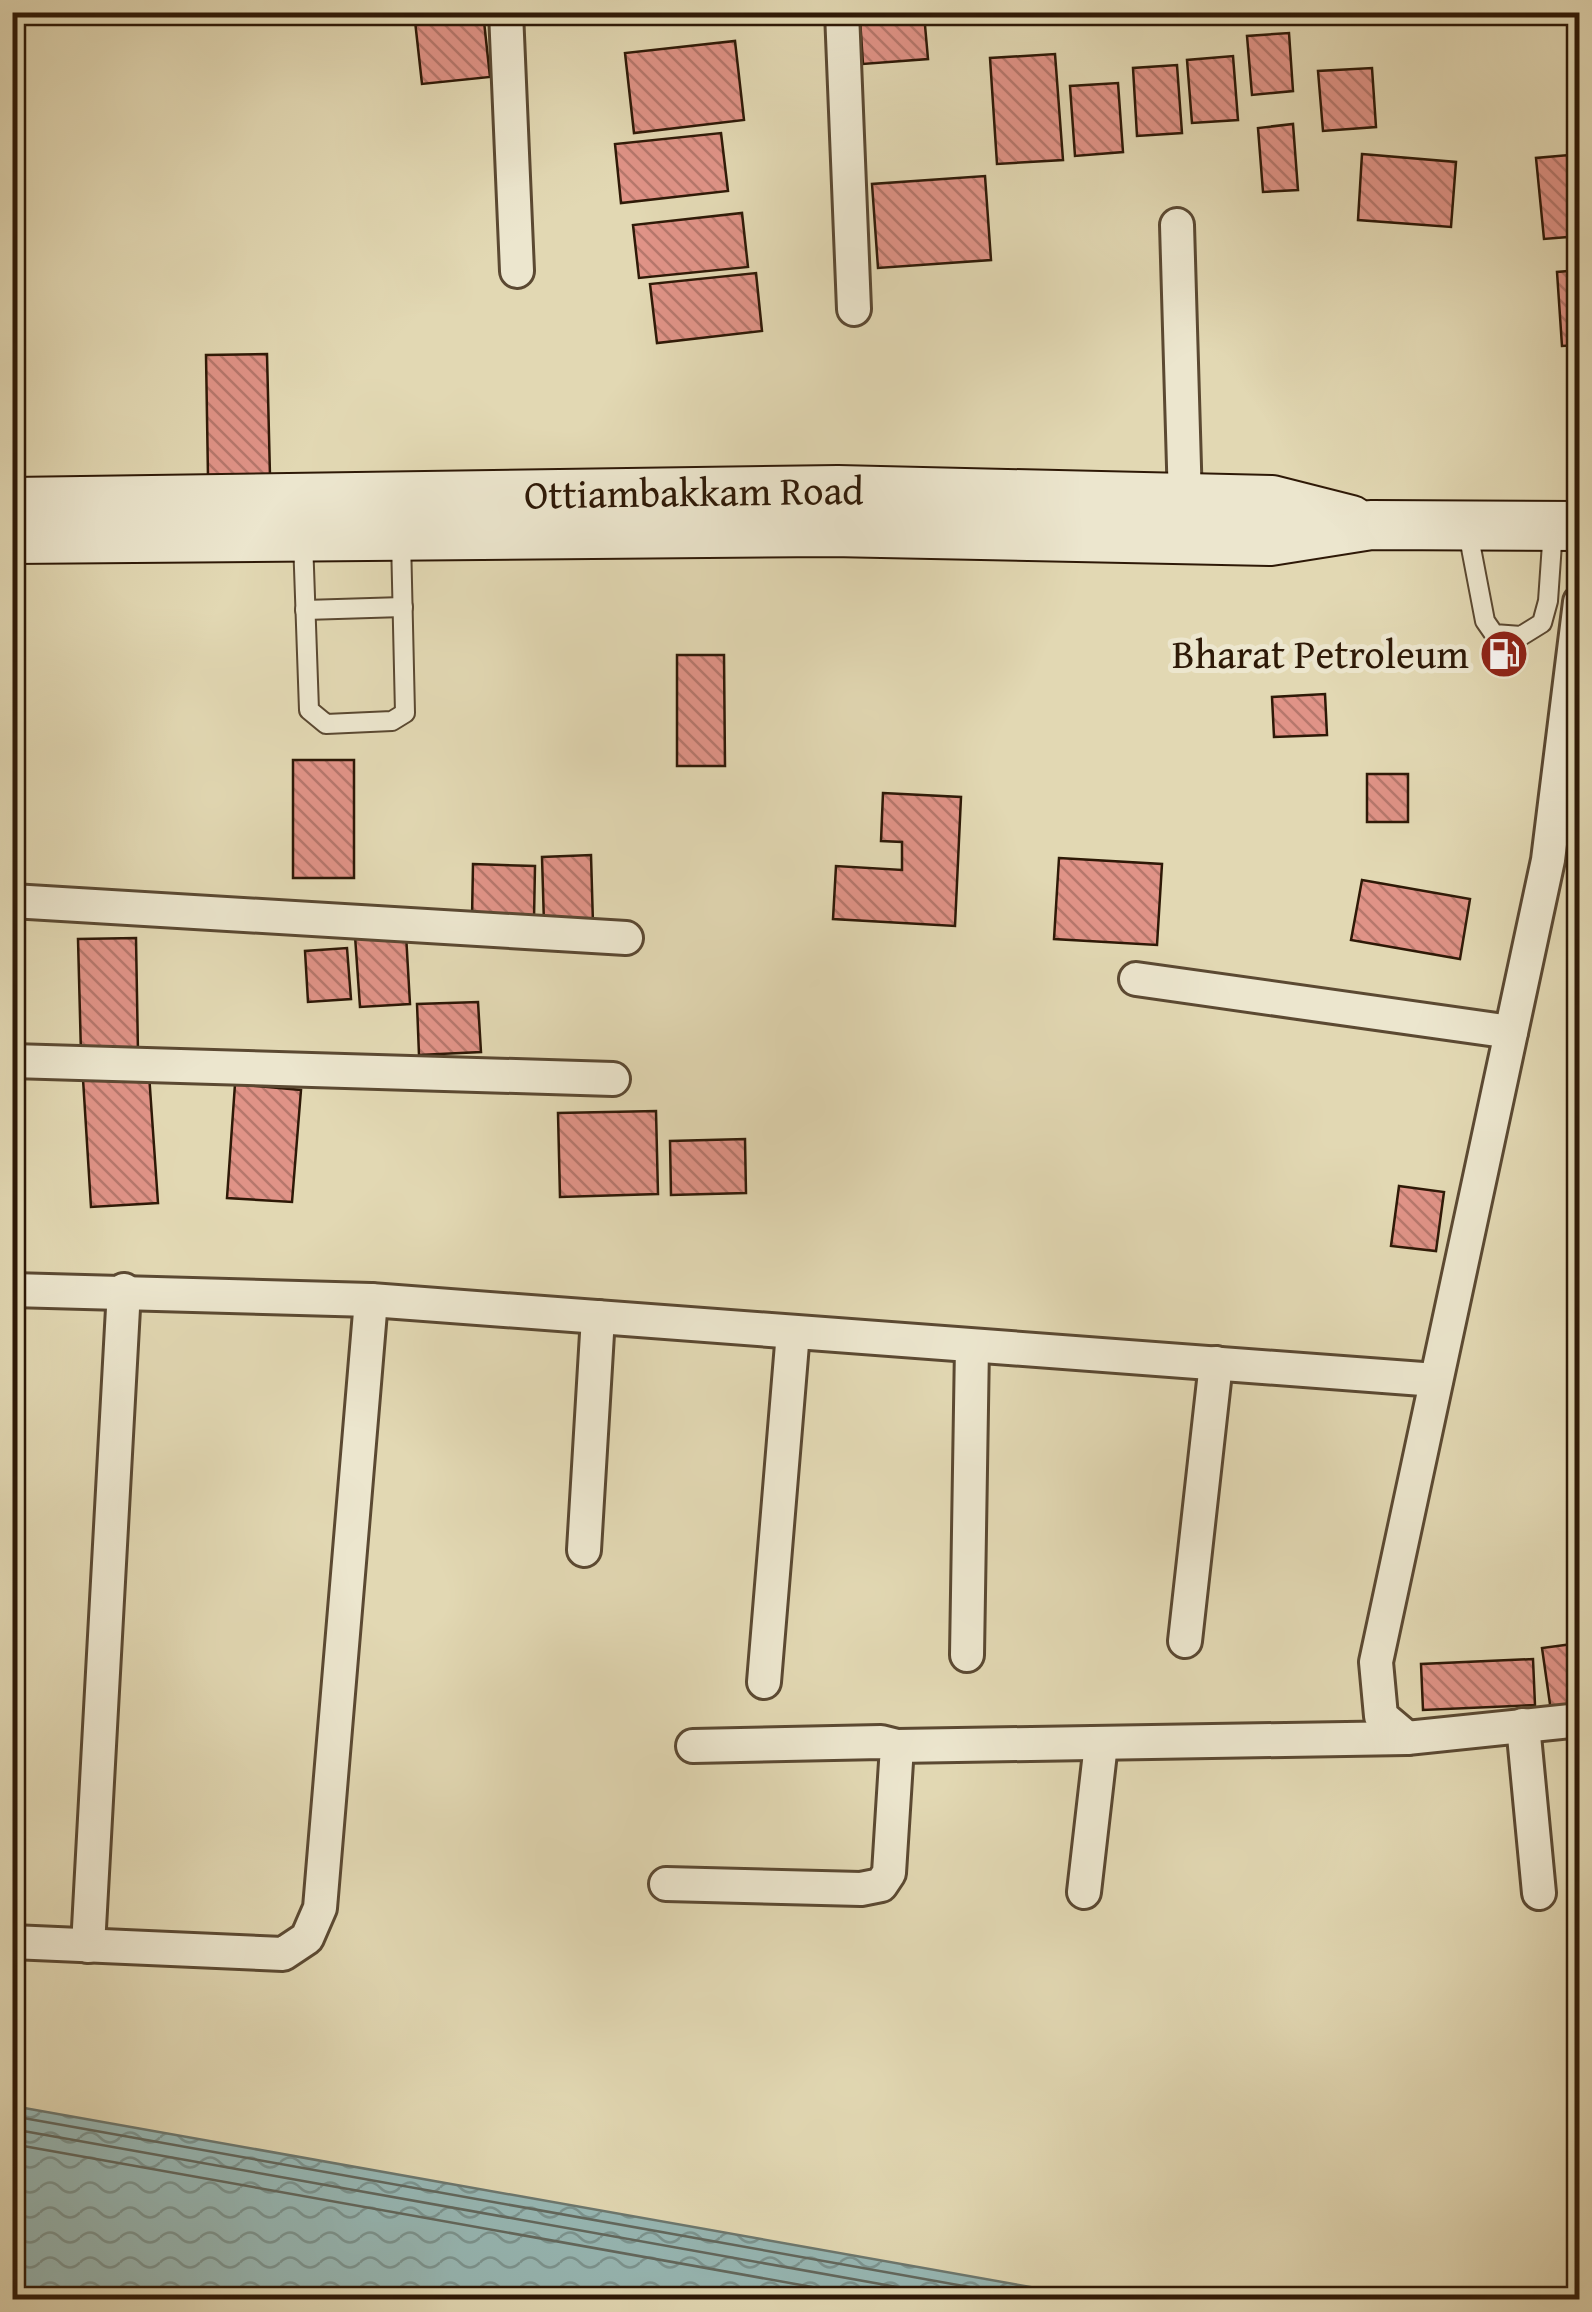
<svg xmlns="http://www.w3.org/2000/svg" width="1592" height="2312" viewBox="0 0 1592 2312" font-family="'Gentium Book Plus',serif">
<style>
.water{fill:url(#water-waves);stroke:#6d786f;stroke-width:2.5}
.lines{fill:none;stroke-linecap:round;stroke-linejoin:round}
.shore{stroke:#62685e;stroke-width:2.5}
.building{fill:url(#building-back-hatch);stroke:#2e1907;stroke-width:2.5}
.lane-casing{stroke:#5b4932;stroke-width:22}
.street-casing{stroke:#5b4932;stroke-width:38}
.secondary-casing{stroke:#2e1907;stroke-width:52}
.lane{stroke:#ece6ce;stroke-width:18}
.street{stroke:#ece6ce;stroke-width:32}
.secondary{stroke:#ece6ce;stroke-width:48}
.labels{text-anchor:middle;stroke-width:10;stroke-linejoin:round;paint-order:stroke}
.street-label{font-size:40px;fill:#2e1907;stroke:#ece6ce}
.poi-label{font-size:40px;fill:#2e1907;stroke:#ece6ce;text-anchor:end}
</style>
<defs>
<pattern id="water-waves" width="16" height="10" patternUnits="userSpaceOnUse" patternTransform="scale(2.5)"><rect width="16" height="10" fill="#97b8b5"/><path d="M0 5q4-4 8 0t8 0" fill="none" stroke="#7c9591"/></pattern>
<pattern id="building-back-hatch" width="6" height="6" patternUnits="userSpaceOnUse" patternTransform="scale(2.5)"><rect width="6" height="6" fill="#e09387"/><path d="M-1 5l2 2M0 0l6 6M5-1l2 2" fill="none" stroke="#b6776c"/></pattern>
</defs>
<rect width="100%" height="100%" fill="#e2d8b3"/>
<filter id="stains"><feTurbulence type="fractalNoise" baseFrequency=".002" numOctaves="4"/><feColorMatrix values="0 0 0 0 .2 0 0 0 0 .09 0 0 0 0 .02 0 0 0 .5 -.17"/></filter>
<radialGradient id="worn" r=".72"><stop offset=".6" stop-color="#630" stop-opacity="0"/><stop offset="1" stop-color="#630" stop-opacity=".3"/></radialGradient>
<!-- water -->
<polygon class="water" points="12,2106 13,2106 1098,2299 13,2299"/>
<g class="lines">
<!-- shore -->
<g class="shore">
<polyline points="12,2116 1042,2300"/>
<polyline points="12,2129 970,2300"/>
<polyline points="12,2144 885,2300"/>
</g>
</g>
<!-- building -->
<g class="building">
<polygon points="414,12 483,12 490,77 422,84"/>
<polygon points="924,14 928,59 863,64 860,19"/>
<polygon points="1289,33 1293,91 1252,95 1247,36"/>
<polygon points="735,41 744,120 634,133 625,53"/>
<polygon points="1055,54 1063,160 997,164 990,58"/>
<polygon points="1233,56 1238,120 1192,123 1187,60"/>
<polygon points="1177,65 1182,133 1137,136 1133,68"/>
<polygon points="1372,68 1376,127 1323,131 1318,71"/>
<polygon points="1118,83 1123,152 1075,156 1070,86"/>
<polygon points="1293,124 1298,190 1263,192 1258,128"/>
<polygon points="721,133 728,191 621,203 615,144"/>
<polygon points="1362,154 1456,162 1451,227 1358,220"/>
<polygon points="1580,154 1580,236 1544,239 1536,158"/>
<polygon points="985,176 991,260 878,268 872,184"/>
<polygon points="742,213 748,267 639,278 633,225"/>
<polygon points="1580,270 1580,345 1562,346 1557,272"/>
<polygon points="756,273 762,331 657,343 650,284"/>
<polygon points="267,354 270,476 208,477 206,355"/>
<polygon points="677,655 724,655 725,766 677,766"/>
<polygon points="1325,694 1327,735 1274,737 1272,697"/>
<rect x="293" y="760" width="61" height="118"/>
<rect x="1367" y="774" width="41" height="48"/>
<polygon points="883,793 961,797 955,926 833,919 836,866 902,870 902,842 881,841"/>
<polygon points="591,855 593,924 544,924 542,857"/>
<polygon points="1059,858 1162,864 1157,945 1054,939"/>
<polygon points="473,864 535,866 534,919 472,918"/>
<polygon points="1362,880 1470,899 1460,959 1351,940"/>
<polygon points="406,934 410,1004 360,1007 355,936"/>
<polygon points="136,938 138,1053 81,1054 78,939"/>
<polygon points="347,948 351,999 308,1002 305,951"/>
<polygon points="478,1002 481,1052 419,1055 417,1004"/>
<polygon points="149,1074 158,1203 91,1207 83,1079"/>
<polygon points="235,1084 301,1090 292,1202 227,1198"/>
<polygon points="656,1111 658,1194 560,1197 558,1113"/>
<polygon points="745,1139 746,1193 671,1195 670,1141"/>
<polygon points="1399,1186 1444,1192 1436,1251 1391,1246"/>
<polygon points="1580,1643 1580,1714 1552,1718 1542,1648"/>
<polygon points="1533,1659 1535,1705 1423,1710 1421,1664"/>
</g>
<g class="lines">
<!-- lane casing -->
<g class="lane-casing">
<g id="lane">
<polyline points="1467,527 1485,621 1494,634 1521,636 1542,623 1548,601 1553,529"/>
<polyline points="303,540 309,710 326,724 392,721 405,713 401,539"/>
<polyline points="305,610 403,607"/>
</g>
</g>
<!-- street casing -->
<g class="street-casing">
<g id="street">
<polyline points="506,12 517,271"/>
<polyline points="842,12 854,309"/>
<polyline points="1177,225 1185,501"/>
<polyline points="12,901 626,938"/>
<polyline points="1136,979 1511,1032"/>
<polyline points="12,1061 613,1079"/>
<polyline points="12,1290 371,1300 1436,1380"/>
<polyline points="584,1550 598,1317"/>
<polyline points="1185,1641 1216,1363"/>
<polyline points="967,1655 972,1346"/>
<polyline points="764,1682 793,1332"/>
<polyline points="1523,1725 1539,1893"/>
<polyline points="1407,1738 1381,1716 1376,1662 1548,860 1580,602"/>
<polyline points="897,1746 1407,1738 1580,1720"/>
<polyline points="666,1884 861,1889 881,1885 889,1873 897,1746 881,1742 693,1746"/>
<polyline points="1084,1892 1101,1744"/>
<polyline points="12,1942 283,1954 307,1938 320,1908 371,1300"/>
<polyline points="88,1946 124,1290"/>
</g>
</g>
<!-- secondary casing -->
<g class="secondary-casing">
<g id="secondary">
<path id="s1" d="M12 502 838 490 1272 500 1351 520"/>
<polyline points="12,539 832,532 1270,541 1371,525 1580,526"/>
</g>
</g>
<!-- lane -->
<use href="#lane" class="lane"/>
<!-- street -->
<use href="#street" class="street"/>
<!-- secondary -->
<use href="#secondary" class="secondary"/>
</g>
<!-- icons -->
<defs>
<g id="fuel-disc" transform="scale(2.5)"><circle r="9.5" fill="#8f2418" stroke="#ece6ce"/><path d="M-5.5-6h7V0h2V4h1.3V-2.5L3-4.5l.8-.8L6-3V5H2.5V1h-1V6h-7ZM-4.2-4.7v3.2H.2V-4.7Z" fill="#fff"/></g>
</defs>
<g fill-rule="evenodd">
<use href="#fuel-disc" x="1504" y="654"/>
</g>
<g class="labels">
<!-- street labels -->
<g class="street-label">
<text dy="14" stroke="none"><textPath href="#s1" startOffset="682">Ottiambakkam Road</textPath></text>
</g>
<!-- poi labels -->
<g class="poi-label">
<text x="1469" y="668">Bharat Petroleum</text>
</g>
</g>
<!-- margin -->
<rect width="1592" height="2312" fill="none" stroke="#e2d8b3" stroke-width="50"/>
<rect x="15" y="15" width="1562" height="2282" fill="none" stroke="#2e1907" stroke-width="5"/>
<rect x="25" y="25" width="1542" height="2262" fill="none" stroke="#2e1907" stroke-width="2.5"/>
<rect width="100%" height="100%" filter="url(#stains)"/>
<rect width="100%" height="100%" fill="url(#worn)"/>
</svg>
